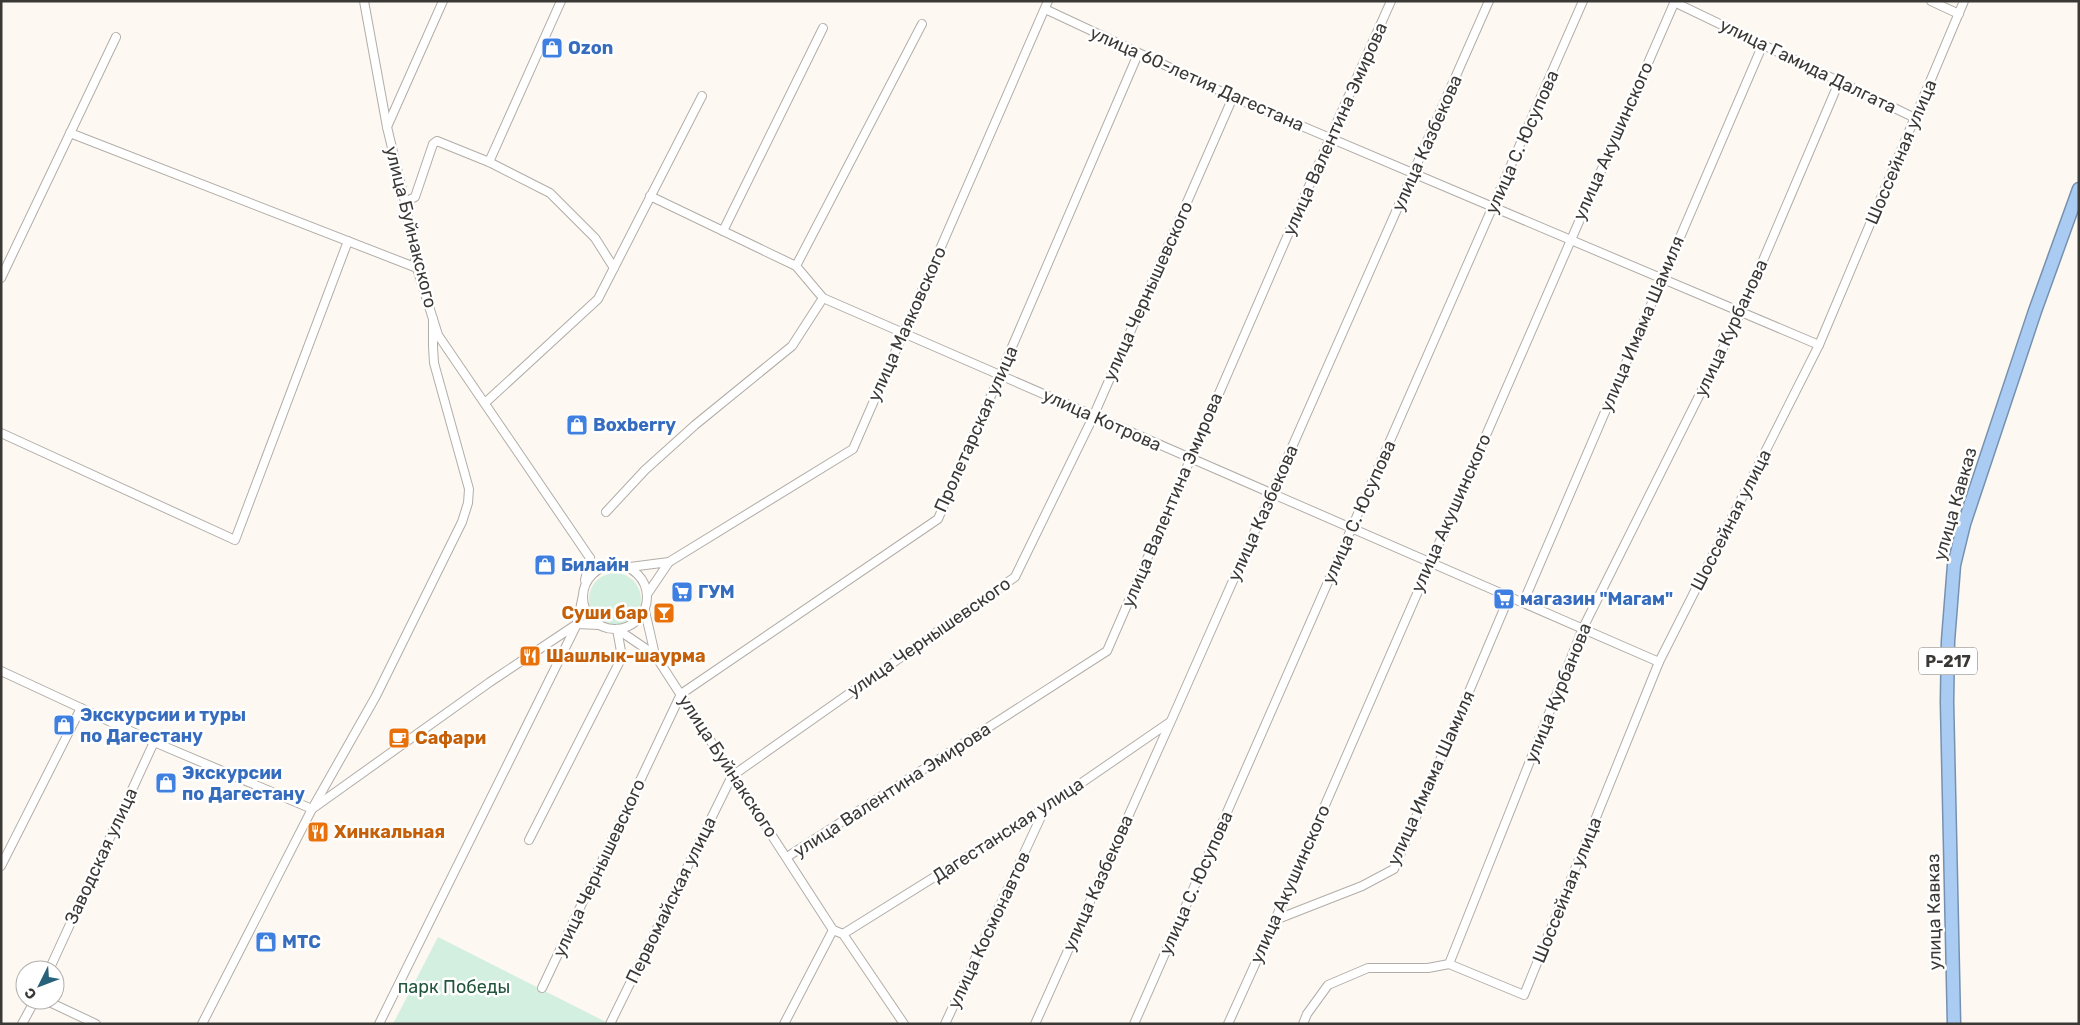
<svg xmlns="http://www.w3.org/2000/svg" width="2080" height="1025" viewBox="0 0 2080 1025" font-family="Rubik,sans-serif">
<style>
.green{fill:#d3efdf}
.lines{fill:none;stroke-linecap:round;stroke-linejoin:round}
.minor-casing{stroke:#b2ada8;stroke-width:10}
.trunk-casing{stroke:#7691af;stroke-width:15}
.minor{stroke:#fff;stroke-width:8}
.trunk{stroke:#aaccf3;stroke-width:12}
.labels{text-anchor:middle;stroke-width:5;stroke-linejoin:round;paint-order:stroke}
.shield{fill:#fff;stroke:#767472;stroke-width:1}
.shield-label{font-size:16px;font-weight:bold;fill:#3b3936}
.shop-label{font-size:18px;font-weight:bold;fill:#366cbe;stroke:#fff;text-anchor:start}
.street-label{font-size:18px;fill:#3b3936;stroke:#fff}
.food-label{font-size:18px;font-weight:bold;fill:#c56008;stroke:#fff;text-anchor:start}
.park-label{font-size:18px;fill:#21553c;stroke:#fff}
</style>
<rect width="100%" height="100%" fill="#fdf8f2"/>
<!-- green -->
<g class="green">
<circle cx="615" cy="599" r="26"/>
<polygon points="438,937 610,1024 393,1024"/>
</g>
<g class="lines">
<!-- minor casing -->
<g class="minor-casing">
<g id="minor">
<polyline points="364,1 387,127 405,202 417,268 438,335 590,558"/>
<polyline points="1931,1 1959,14"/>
<polyline points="1674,2 1915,118"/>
<polyline points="1045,9 1233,97 1819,345"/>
<polyline points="387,127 443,1"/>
<polyline points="70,133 417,268"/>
<polyline points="489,162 561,1"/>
<polyline points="650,196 796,266 823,298 1659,662"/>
<polyline points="405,202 415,197 433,144 437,141 489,162 550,193 595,238 614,268"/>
<polyline points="723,231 823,28"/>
<polyline points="796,266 922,24"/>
<polyline points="1,278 116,37"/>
<polyline points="485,403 598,299 702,96"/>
<polyline points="1,433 235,540 348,241"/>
<polyline points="606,512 645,470 695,425 792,346 823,298"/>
<polyline points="669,562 853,449 1048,1"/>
<circle cx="615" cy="597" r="32"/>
<polyline points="630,567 669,562 648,593"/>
<polyline points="585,580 590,558"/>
<polyline points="1523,603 1763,44"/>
<polyline points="645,611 655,655"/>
<polyline points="577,624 599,625"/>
<polyline points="617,629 655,655 833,930 843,934 904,1024"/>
<polyline points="1,671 154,742 312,809 376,696 462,522 468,503 469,489 434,363 433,346 433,319"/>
<polyline points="529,840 622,657 617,629"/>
<polyline points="787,857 1107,651 1330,138 1391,1"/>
<polyline points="1,866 81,708"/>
<polyline points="1275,920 1362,886 1394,869 1509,597"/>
<polyline points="843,934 1045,808 1170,722"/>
<polyline points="1449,964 1524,995 1659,662 1819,345 1964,1"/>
<polyline points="49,970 154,742"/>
<polyline points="542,988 681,694 938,519 1138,54"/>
<polyline points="45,1000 96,1024"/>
<polyline points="22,1024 35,1000"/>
<polyline points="202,1024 312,809 490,682 577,624"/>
<polyline points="379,1024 577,624 583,595"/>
<polyline points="610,1024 732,776 1015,577 1093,417 1233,97"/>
<polyline points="784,1024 833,930"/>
<polyline points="945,1024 1045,808"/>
<polyline points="1035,1024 1171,721 1489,1"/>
<polyline points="1134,1024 1583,1"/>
<polyline points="1228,1024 1275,920 1675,1"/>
<polyline points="1303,1024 1307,1014 1328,985 1368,968 1428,968 1449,964 1583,628 1741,312 1839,82"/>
</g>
</g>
<!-- trunk casing -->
<g class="trunk-casing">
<polyline id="trunk" points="1954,1024 1947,702 1948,641 1954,565 1964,524 2035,311 2079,189"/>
</g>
<!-- minor -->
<use href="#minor" class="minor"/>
<!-- trunk -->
<use href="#trunk" class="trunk"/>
</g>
<!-- icons -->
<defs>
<g id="shop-square" transform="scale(1.125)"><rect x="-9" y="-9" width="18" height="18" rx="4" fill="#3f7fe0" stroke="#fff"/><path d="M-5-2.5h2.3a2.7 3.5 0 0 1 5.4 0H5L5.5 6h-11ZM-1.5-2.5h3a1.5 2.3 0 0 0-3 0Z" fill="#fff"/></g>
<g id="supermarket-square" transform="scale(1.125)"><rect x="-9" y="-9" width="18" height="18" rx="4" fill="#3f7fe0" stroke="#fff"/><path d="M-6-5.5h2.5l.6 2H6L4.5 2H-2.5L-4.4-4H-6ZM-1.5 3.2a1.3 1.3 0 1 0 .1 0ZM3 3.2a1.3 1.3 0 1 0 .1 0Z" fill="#fff"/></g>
<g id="bar-square" transform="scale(1.125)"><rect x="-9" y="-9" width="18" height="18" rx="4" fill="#e8710a" stroke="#fff"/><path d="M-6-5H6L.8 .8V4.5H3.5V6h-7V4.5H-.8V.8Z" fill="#fff"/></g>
<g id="restaurant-square" transform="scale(1.125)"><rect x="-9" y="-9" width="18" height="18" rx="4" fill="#e8710a" stroke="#fff"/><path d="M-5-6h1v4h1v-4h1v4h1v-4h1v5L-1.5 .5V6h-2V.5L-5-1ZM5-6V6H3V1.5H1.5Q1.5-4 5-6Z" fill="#fff"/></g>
<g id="cafe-square" transform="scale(1.125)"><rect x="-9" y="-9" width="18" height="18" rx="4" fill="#e8710a" stroke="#fff"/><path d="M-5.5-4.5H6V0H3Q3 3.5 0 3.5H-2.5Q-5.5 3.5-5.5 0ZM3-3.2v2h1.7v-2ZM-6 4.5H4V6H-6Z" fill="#fff"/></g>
</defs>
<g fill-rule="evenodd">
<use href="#shop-square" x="552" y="48"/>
<use href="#shop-square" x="577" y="425"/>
<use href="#shop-square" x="545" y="565"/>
<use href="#supermarket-square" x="682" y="592"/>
<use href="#supermarket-square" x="1504" y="599"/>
<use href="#bar-square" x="664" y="613"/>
<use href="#restaurant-square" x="530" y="656"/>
<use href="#shop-square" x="64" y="725"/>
<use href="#cafe-square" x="399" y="738"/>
<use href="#shop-square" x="166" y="783"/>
<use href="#restaurant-square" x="318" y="832"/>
<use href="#shop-square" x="266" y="942"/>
</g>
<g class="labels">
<!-- shield labels -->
<rect class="shield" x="1919" y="647.5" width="58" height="27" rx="4"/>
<g class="shield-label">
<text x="1948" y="667">Р-217</text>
</g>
<!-- shop labels -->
<g class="shop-label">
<text x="568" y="54">Ozon</text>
<text x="593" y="431">Boxberry</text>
<text x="561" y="571">Билайн</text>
<text x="698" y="598">ГУМ</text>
<text x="1520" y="605">магазин "Магам"</text>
<text x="80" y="721">Экскурсии и туры<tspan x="80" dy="21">по Дагестану</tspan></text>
<text x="182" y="779">Экскурсии<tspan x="182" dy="21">по Дагестану</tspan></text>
<text x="282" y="948">МТС</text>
</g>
<!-- street labels -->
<g class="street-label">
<text transform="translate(1808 66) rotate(26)" y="6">улица Гамида Далгата</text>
<text transform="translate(1197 79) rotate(24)" y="6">улица 60-летия Дагестана</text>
<text transform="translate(1335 129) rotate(-66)" y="6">улица Валентина Эмирова</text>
<text transform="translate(1613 141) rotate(-66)" y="6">улица Акушинского</text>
<text transform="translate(1522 142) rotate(-66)" y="6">улица С. Юсупова</text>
<text transform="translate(1427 143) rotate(-66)" y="6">улица Казбекова</text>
<text transform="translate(1901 152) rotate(-67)" y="6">Шоссейная улица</text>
<text transform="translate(411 227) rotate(76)" y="6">улица Буйнакского</text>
<text transform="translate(1148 291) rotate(-66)" y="6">улица Чернышевского</text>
<text transform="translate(907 324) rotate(-66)" y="6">улица Маяковского</text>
<text transform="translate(1642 324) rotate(-67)" y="6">улица Имама Шамиля</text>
<text transform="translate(1731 328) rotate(-65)" y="6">улица Курбанова</text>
<text transform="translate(1102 420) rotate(24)" y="6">улица Котрова</text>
<text transform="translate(976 429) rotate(-66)" y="6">Пролетарская улица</text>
<text transform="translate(1172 500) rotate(-67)" y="6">улица Валентина Эмирова</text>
<text transform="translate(1955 504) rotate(-74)" y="6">улица Кавказ</text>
<text transform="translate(1359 512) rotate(-66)" y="6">улица С. Юсупова</text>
<text transform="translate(1263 513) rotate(-66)" y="6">улица Казбекова</text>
<text transform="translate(1451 513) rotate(-66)" y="6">улица Акушинского</text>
<text transform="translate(1731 520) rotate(-63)" y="6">Шоссейная улица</text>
<text transform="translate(929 637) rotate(-35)" y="6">улица Чернышевского</text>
<text transform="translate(1558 693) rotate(-68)" y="6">улица Курбанова</text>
<text transform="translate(728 766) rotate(57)" y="6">улица Буйнакского</text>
<text transform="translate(1431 778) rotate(-66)" y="6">улица Имама Шамиля</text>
<text transform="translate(892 790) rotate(-33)" y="6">улица Валентина Эмирова</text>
<text transform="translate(1008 830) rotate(-33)" y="6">Дагестанская улица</text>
<text transform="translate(101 856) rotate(-65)" y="6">Заводская улица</text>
<text transform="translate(599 868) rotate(-65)" y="6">улица Чернышевского</text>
<text transform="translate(1098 883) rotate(-66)" y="6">улица Казбекова</text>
<text transform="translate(1196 883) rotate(-66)" y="6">улица С. Юсупова</text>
<text transform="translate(1290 884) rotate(-66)" y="6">улица Акушинского</text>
<text transform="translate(1567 890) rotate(-68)" y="6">Шоссейная улица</text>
<text transform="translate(671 900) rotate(-64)" y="6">Первомайская улица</text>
<text transform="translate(1934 912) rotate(-91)" y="6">улица Кавказ</text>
<text transform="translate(989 930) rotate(-65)" y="6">улица Космонавтов</text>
</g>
<!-- food labels -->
<g class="food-label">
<text x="648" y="619" text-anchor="end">Суши бар</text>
<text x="546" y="662">Шашлык-шаурма</text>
<text x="415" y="744">Сафари</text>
<text x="334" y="838">Хинкальная</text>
</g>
<!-- park labels -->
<g class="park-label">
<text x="454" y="993">парк Победы</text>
</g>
</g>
<!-- border -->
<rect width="2080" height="1025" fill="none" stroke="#3b3936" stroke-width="5"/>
<!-- north arrow -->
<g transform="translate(40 985) rotate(228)"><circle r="24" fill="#ffffff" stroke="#b1b0af"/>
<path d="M0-4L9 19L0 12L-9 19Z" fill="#28617b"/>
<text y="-8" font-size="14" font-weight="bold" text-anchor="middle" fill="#3b3936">С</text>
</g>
</svg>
